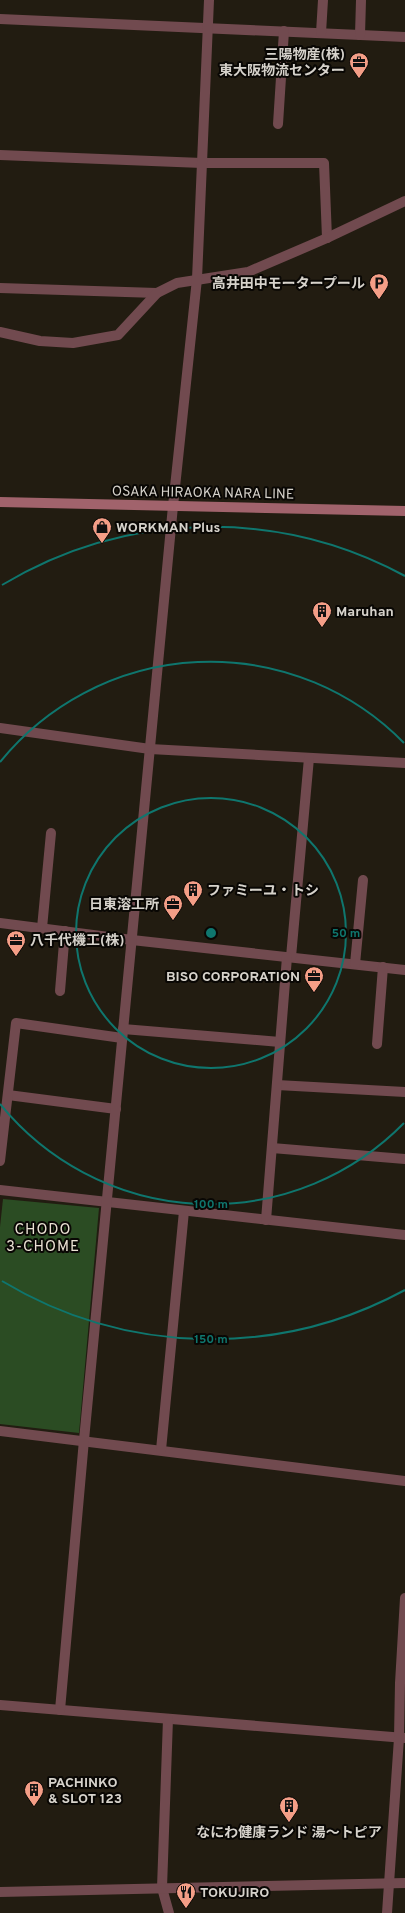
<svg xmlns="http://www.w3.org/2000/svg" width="405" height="1913" viewBox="0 0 405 1913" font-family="Overpass,'Noto Sans JP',sans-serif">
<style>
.green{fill:#2b4c23}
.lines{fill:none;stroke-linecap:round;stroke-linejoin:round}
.minor{stroke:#714a4f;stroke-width:10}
.tertiary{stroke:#714a4f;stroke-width:10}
.secondary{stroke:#a1636c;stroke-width:10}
.ring{fill:none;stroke:#0f766e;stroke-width:2}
.labels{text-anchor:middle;stroke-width:4;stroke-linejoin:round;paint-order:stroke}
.poi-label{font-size:14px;font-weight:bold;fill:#d6d2cb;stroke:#090704;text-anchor:start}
.street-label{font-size:14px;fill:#d6d2cb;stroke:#090704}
.neighbourhood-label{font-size:15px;letter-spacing:1px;fill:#eae1d3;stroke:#090704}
.centre{fill:#0f766e;stroke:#090704;stroke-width:2}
.ring-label{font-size:12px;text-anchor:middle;font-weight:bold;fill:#0f766e;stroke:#090704;stroke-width:4;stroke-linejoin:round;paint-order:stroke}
</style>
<rect width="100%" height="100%" fill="#221c11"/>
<!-- green -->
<polygon class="green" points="3,1199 99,1208 79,1433 0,1424 0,1227"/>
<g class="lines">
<!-- minor -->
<g class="minor">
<polyline points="0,19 405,37"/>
<polyline points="321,33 323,0"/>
<polyline points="360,35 361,0"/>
<polyline points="278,124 284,31"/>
<polyline points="0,155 202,163 324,163 327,238"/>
<polyline points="0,288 157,293"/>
<polyline points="0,332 40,341 73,343 118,335 157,293 177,283 248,272 327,238 405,201"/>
<polyline points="0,728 150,749 405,763"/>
<polyline points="0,923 132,940 405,970"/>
<polyline points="42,928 51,833"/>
<polyline points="291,957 309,758"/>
<polyline points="355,964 363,880"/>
<polyline points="60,991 65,931"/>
<polyline points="123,1029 280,1042"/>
<polyline points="377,1044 383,967"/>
<polyline points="277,1085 405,1092"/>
<polyline points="8,1095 116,1109"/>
<polyline points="272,1148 405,1159"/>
<polyline points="0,1161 16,1023 122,1038"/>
<polyline points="0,1190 405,1235"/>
<polyline points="266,1220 287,957"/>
<polyline points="0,1431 405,1481"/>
<polyline points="161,1450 184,1211"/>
<polyline points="0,1705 405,1738"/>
<polyline points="60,1710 84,1440 173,506 197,279 209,0"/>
<polyline points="168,1719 162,1888 169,1913"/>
<polyline points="387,1913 399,1738 400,1683 405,1598"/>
</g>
<!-- tertiary -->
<polyline class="tertiary" points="0,1892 405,1883"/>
<!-- secondary -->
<polyline class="secondary" points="0,502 405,511"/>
</g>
<!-- distance rings -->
<g class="ring">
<circle cx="211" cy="933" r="135"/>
<path d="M404 1123A271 271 0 0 1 0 1104M0 762A271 271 0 0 1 404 743"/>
<path d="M405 1290A406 406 0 0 1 2 1281M2 585A406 406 0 0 1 405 576"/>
</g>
<!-- icons -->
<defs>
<g id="office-pin" transform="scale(1)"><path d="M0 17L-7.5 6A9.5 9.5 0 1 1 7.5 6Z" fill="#f49e87" stroke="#090704"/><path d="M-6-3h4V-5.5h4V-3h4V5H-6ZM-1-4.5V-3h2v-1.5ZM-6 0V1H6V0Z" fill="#111"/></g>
<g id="parking-pin" transform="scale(1)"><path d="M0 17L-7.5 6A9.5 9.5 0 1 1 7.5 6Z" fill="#f49e87" stroke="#090704"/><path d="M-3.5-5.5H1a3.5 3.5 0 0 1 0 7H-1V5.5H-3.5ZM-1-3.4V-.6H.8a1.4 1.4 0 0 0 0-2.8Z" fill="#111"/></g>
<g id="shop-pin" transform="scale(1)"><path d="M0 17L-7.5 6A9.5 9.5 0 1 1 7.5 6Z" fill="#f49e87" stroke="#090704"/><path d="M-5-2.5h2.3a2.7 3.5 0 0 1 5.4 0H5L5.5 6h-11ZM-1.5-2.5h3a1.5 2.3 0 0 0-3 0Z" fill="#111"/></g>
<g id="building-pin" transform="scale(1)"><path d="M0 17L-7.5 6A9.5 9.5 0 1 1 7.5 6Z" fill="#f49e87" stroke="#090704"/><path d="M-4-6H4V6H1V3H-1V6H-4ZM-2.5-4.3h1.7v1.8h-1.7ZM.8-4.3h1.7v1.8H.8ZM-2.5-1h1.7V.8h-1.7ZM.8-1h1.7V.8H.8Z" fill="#111"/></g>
<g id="restaurant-pin" transform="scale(1)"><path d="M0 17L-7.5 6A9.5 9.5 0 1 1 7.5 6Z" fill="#f49e87" stroke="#090704"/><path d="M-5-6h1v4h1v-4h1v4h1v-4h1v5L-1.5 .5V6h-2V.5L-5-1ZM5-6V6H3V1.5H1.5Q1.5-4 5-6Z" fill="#111"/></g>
</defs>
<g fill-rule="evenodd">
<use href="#office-pin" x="359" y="62"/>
<use href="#parking-pin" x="379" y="283"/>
<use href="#shop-pin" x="102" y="527"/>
<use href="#building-pin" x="322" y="611"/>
<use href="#building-pin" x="193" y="890"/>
<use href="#office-pin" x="173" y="904"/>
<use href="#office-pin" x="16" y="940"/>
<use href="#office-pin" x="314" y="976"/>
<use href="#building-pin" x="34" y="1790"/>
<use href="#building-pin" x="289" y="1806"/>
<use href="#restaurant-pin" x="186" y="1892"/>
</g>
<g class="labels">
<!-- poi labels -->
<g class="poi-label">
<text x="345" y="59" text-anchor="end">三陽物産(株)<tspan x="345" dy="16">東大阪物流センター</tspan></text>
<text x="365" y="288" text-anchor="end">高井田中モータープール</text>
<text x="116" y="532">WORKMAN Plus</text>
<text x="336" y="616">Maruhan</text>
<text x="207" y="895">ファミーユ・トシ</text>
<text x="159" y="909" text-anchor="end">日東溶工所</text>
<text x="30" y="945">八千代機工(株)</text>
<text x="300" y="981" text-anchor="end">BISO CORPORATION</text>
<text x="48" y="1787">PACHINKO<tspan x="48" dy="16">&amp; SLOT 123</tspan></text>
<text x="289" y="1837" text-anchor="middle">なにわ健康ランド 湯～トピア</text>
<text x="200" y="1897">TOKUJIRO</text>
</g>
<!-- street labels -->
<g class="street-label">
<text transform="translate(203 492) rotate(1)" y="5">OSAKA HIRAOKA NARA LINE</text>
</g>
<!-- neighbourhood labels -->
<g class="neighbourhood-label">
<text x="43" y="1234">CHODO<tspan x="43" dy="17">3-CHOME</tspan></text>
</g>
</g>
<circle cx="211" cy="933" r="6" class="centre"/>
<g class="ring-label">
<text x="346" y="937">50 m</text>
<text x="211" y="1208">100 m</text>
<text x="211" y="1343">150 m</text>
</g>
</svg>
